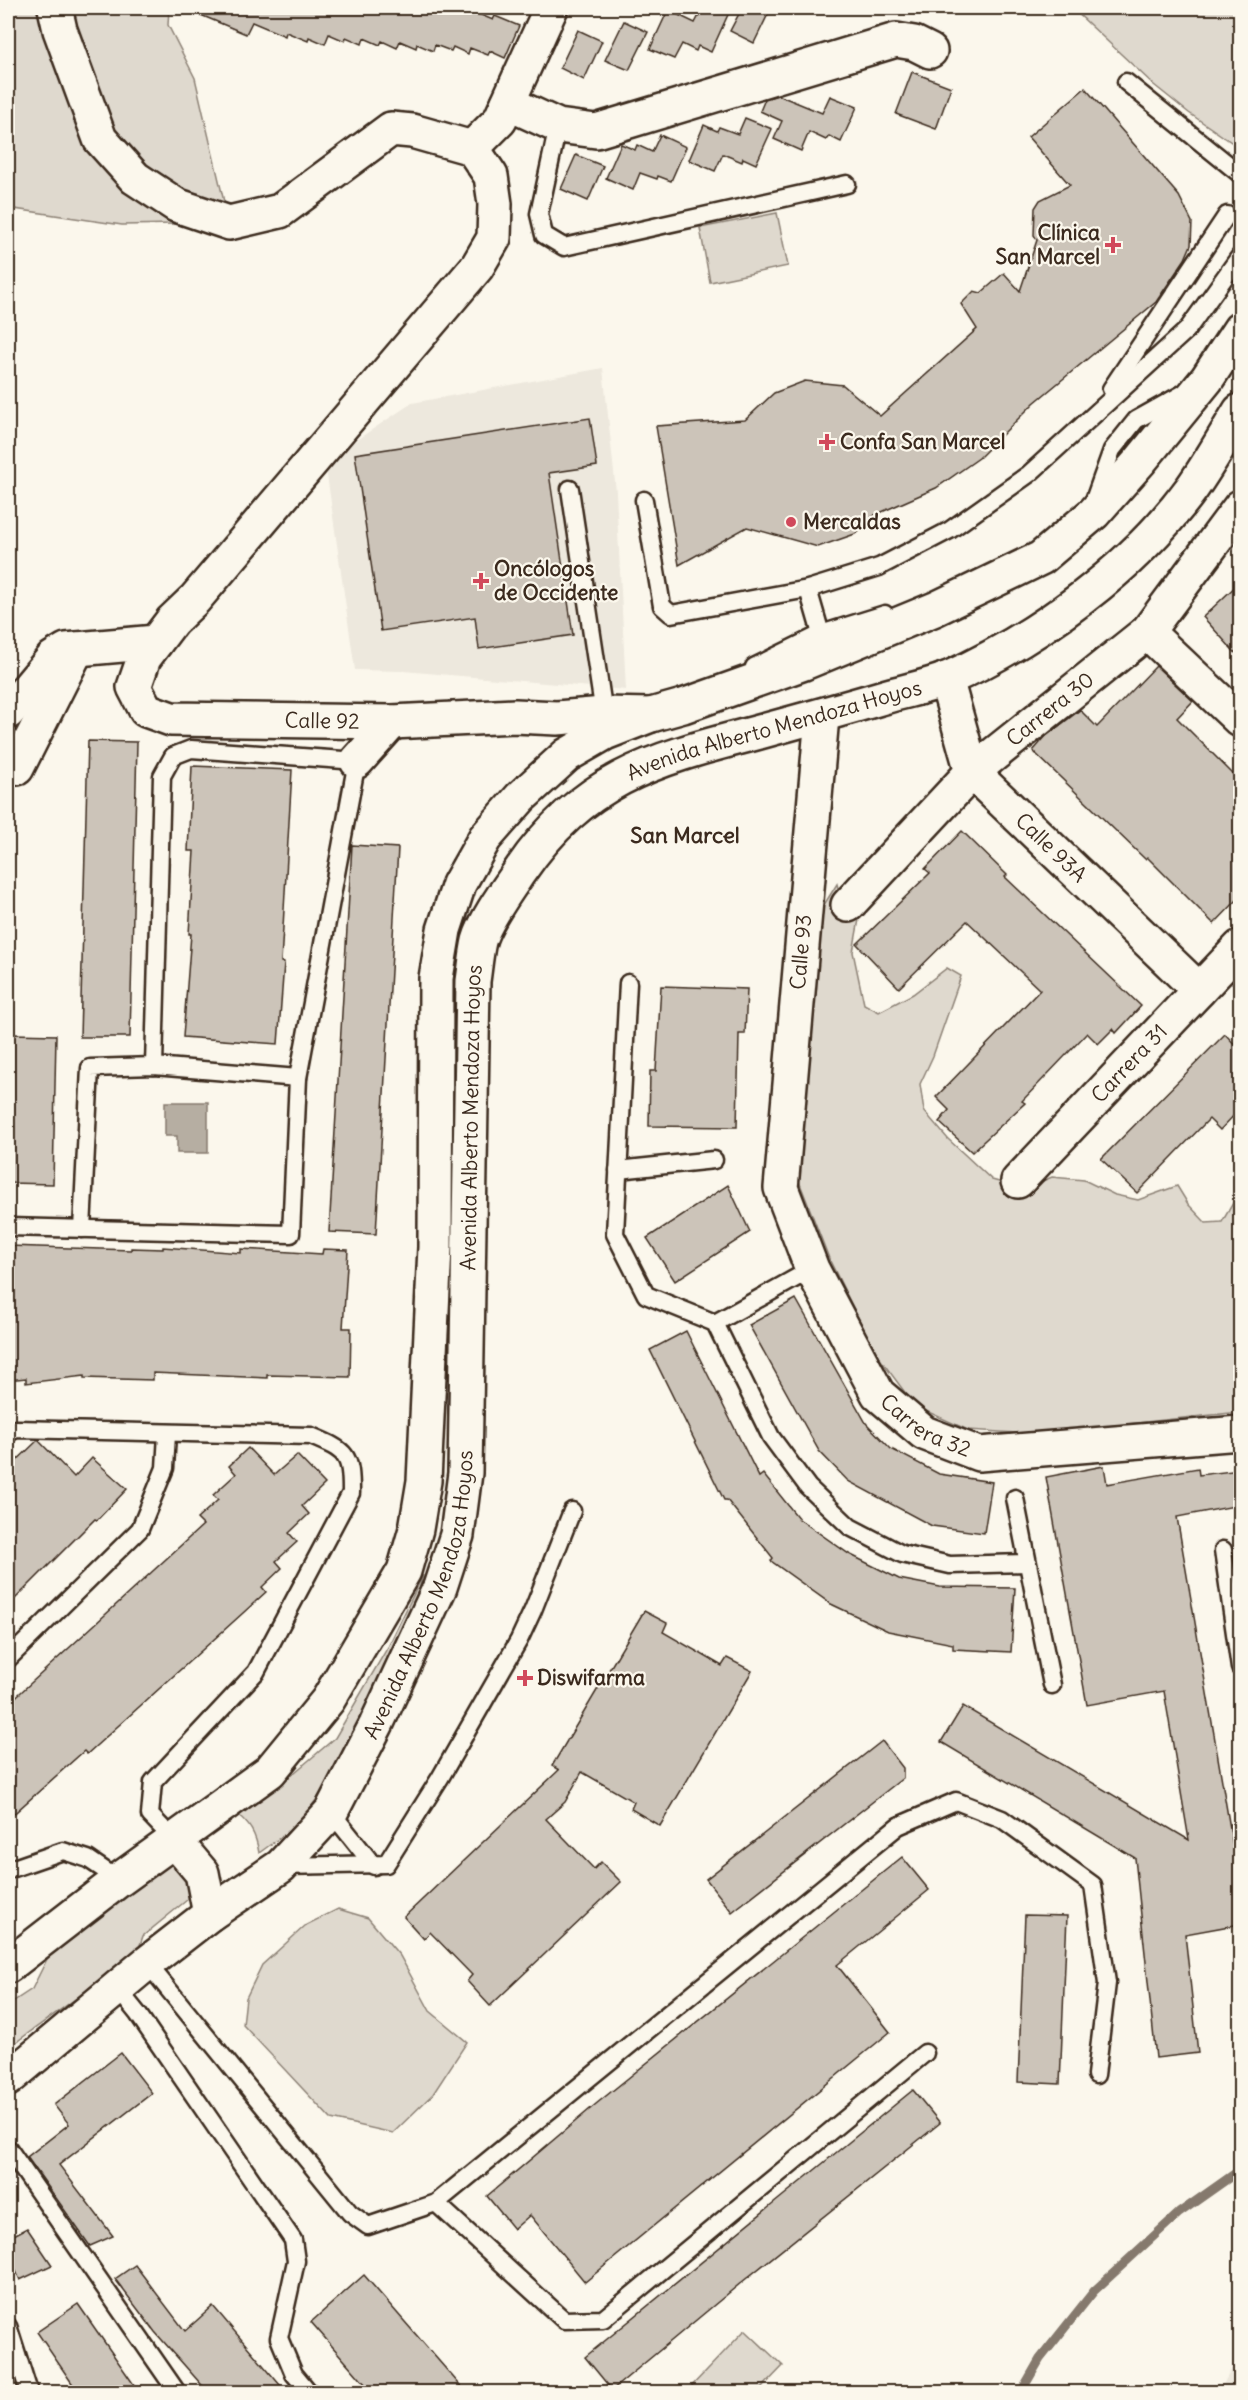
<svg xmlns="http://www.w3.org/2000/svg" width="1248" height="2400" viewBox="0 0 1248 2400" font-family="Delius,sans-serif">
<style>
.built{fill:#ede8dd}
.green{fill:#dfd9ce;stroke:#8d8276;stroke-width:1.5}
.water{fill:#b6aea2;stroke:#85796d;stroke-width:1.5}
.lines{fill:none;stroke-linecap:round;stroke-linejoin:round}
.stream{stroke:#85796d;stroke-width:9}
.building{fill:#ccc4b9;stroke:#3b2a1e;stroke-width:1.5}
.service-casing{stroke:#3b2a1e;stroke-width:21}
.minor-casing{stroke:#3b2a1e;stroke-width:38}
.primary-casing{stroke:#3b2a1e;stroke-width:38}
.service{stroke:#fbf7ec;stroke-width:16}
.minor{stroke:#fbf7ec;stroke-width:33}
.primary{stroke:#fbf7ec;stroke-width:33}
.poi-dot{fill:#d1495b;stroke:#fbf7ec;stroke-width:2}
.labels{text-anchor:middle;stroke-width:4.5;stroke-linejoin:round;paint-order:stroke}
.poi-label{font-size:21px;font-weight:bold;fill:#3b2a1e;stroke:#fbf7ec;text-anchor:start}
.street-label{font-size:21px;fill:#3b2a1e;stroke:#fbf7ec}
.neighbourhood-label{font-size:22px;font-weight:bold;fill:#3b2a1e;stroke:#fbf7ec}
</style>
<rect width="100%" height="100%" fill="#fbf7ec"/>
<filter id="ink" filterUnits="userSpaceOnUse"><feTurbulence type="fractalNoise" baseFrequency=".0167" numOctaves="2"/><feDisplacementMap in="SourceGraphic" scale="12" xChannelSelector="R" yChannelSelector="G"/><feConvolveMatrix kernelMatrix="1 2 1 2 8 2 1 2 1" color-interpolation-filters="sRGB"/></filter>
<g filter="url(#ink)">
<!-- built -->
<g class="built">
<polygon points="603,368 616,492 626,690 403,671 355,670 325,461 412,403"/>
<polygon points="1240,2353 1240,2392 1219,2392"/>
</g>
<!-- green -->
<g class="green">
<polygon points="8,8 169,8 168,25 195,78 229,223 122,225 8,208"/>
<polygon points="1072,8 1240,8 1240,148 1189,113 1154,85"/>
<polygon points="777,213 788,266 710,282 700,228"/>
<polygon points="837,884 845,915 860,914 853,952 864,1004 879,1012 913,994 947,968 961,976 933,1056 920,1084 924,1111 948,1139 992,1180 1024,1189 1052,1177 1084,1180 1115,1195 1138,1200 1177,1186 1188,1204 1206,1223 1222,1222 1240,1191 1240,1412 1032,1434 968,1430 915,1406 875,1352 830,1261 797,1176 812,924"/>
<path d="M423 1575 402 1653 332 1777 300 1823 259 1853C256 1834 250 1824 235 1812L281 1784 335 1738 388 1647Z"/>
<polygon points="174,1861 198,1891 143,1936 137,1954 8,2048 8,2005 32,1989 50,1953"/>
<polygon points="338,1909 368,1918 400,1956 430,2011 467,2042 433,2094 393,2133 331,2119 243,2025 246,1998 262,1965 306,1925"/>
<polygon points="745,2330 783,2366 758,2392 686,2392"/>
</g>
<!-- water -->
<polygon class="water" points="165,1102 208,1102 208,1153 177,1153 177,1136 165,1136"/>
<g class="lines">
<!-- stream -->
<polyline class="stream" points="1021,2392 1040,2359 1094,2291 1179,2213 1240,2170"/>
</g>
<!-- building -->
<g class="building">
<polygon points="184,8 420,8 431,13 433,8 455,17 458,12 467,15 469,10 493,20 495,16 519,26 505,58 490,51 488,55 470,48 468,54 453,47 451,51 435,45 433,51 417,44 416,48 400,41 397,48 382,41 380,45 364,38 362,44 346,37 345,41 329,34 325,44 309,37 308,41 286,32 285,36 252,22 246,34"/>
<polygon points="703,8 731,8 711,52 698,46 696,51 682,44 674,59 650,49 668,10 695,23"/>
<polygon points="742,8 771,8 754,43 730,31"/>
<polygon points="624,21 648,32 629,70 605,60"/>
<polygon points="578,30 602,41 584,80 560,68"/>
<polygon points="912,72 951,87 936,129 896,114"/>
<polygon points="1085,88 1179,196 1192,222 1191,245 1185,259 1156,302 1034,403 979,458 936,488 875,515 855,534 818,547 747,527 679,565 656,426 745,420 774,393 805,381 843,385 880,416 977,329 961,304 974,291 981,293 1004,273 1020,291 1037,240 1034,235 1035,208 1040,200 1070,185 1028,137"/>
<polygon points="778,95 822,113 830,96 857,107 841,142 829,136 826,140 809,132 801,151 774,139 782,121 760,111 765,99"/>
<polygon points="745,118 772,129 756,164 743,158 742,162 723,154 715,171 689,160 704,125 717,131 719,127 738,134"/>
<polygon points="660,135 686,147 671,181 658,176 657,179 640,173 633,190 606,178 621,144 635,150 637,145 652,152"/>
<polygon points="576,155 603,166 588,201 561,189"/>
<polygon points="590,418 597,466 549,473 573,635 479,649 475,617 381,631 355,454"/>
<polygon points="1240,582 1240,658 1203,617"/>
<polygon points="1156,666 1193,701 1177,718 1240,781 1240,897 1214,924 1147,857 1145,859 1033,751 1046,736 1080,710 1097,727"/>
<polygon points="88,741 137,742 130,1037 80,1037"/>
<polygon points="192,766 292,770 281,962 284,963 278,1044 183,1037 191,934 189,934 194,851 188,851"/>
<polygon points="962,831 1007,875 1005,877 1141,1006 1116,1033 1113,1029 1098,1044 1087,1033 1022,1101 1025,1103 972,1152 939,1122 949,1110 936,1097 1040,990 967,921 899,988 857,944 930,873 925,869"/>
<polygon points="352,845 398,848 376,1234 329,1232"/>
<polygon points="661,986 747,989 745,1034 739,1034 737,1127 649,1126 650,1071 656,1071"/>
<polygon points="11,1034 56,1035 53,1184 9,1183"/>
<polygon points="1225,1034 1240,1050 1240,1109 1220,1130 1209,1119 1137,1193 1101,1159"/>
<polygon points="728,1185 750,1232 675,1281 647,1238"/>
<polygon points="8,1246 131,1250 131,1248 163,1249 163,1247 241,1253 241,1249 322,1254 323,1249 348,1250 343,1328 351,1328 350,1377 267,1375 267,1378 153,1373 153,1380 84,1378 84,1376 26,1383 26,1378 8,1380"/>
<polygon points="796,1299 866,1423 891,1449 939,1474 992,1482 984,1533 932,1526 848,1481 819,1451 749,1325"/>
<polygon points="686,1331 759,1477 763,1474 799,1519 849,1554 899,1579 940,1587 1015,1588 1011,1652 953,1649 953,1644 888,1631 831,1604 771,1561 773,1558 727,1500 724,1500 650,1350"/>
<polygon points="38,1440 74,1477 92,1458 127,1489 97,1520 95,1519 8,1606 8,1469"/>
<polygon points="248,1448 274,1475 297,1455 325,1484 302,1506 309,1514 289,1533 297,1542 276,1561 282,1568 262,1587 266,1592 243,1613 87,1754 84,1751 8,1819 8,1704 203,1525 197,1519 218,1500 213,1495 236,1474 229,1466"/>
<polygon points="1104,1466 1107,1484 1198,1468 1199,1475 1240,1470 1240,1505 1177,1517 1240,1887 1240,1924 1185,1934 1198,2053 1156,2058 1135,1858 941,1742 963,1706 1189,1840 1164,1691 1087,1705 1046,1477"/>
<polygon points="644,1611 667,1623 663,1632 722,1666 727,1658 752,1671 660,1826 631,1809 634,1802 582,1772 565,1802 546,1819 594,1869 601,1862 621,1882 490,2006 467,1981 472,1975 430,1932 424,1939 404,1917 559,1770 552,1766"/>
<polygon points="882,1741 903,1768 903,1778 732,1912 706,1879"/>
<polygon points="902,1857 929,1890 837,1965 890,2032 585,2282 530,2215 514,2229 487,2196 596,2104"/>
<polygon points="1025,1915 1067,1916 1060,2084 1018,2082"/>
<polygon points="121,2053 152,2093 59,2165 113,2236 90,2246 27,2157 69,2124 54,2105"/>
<polygon points="913,2090 940,2123 742,2282 612,2390 585,2357"/>
<polygon points="27,2228 52,2265 20,2280 8,2254 8,2238"/>
<polygon points="135,2265 185,2331 213,2306 286,2392 208,2392 155,2332 115,2279"/>
<polygon points="364,2275 466,2392 372,2392 311,2322"/>
<polygon points="78,2304 139,2392 78,2392 37,2332"/>
</g>
<g class="lines">
<!-- service casing -->
<g class="service-casing">
<g id="service">
<polyline points="1126,82 1240,174"/>
<polyline points="558,126 539,214 544,235 564,247 847,184"/>
<polyline points="1111,389 1227,215"/>
<polyline points="570,489 604,714"/>
<polyline points="644,500 662,606 671,614 808,589 879,567 950,530 1029,474 1187,330 1240,256"/>
<polyline points="1094,500 1112,450 1136,420 1186,392"/>
<polyline points="808,589 821,634"/>
<polyline points="754,667 821,634 885,614"/>
<polyline points="628,983 615,1234 646,1295 715,1323 771,1437 808,1487 850,1527 902,1554 950,1565 1027,1563"/>
<polyline points="618,1170 714,1160"/>
<polyline points="8,1227 291,1234 298,1078 357,761 191,749 173,756 162,776 154,1066"/>
<polyline points="82,1229 90,1068 154,1066 298,1078"/>
<polyline points="715,1323 812,1269"/>
<path d="M8 1433 16 1429 311 1436C347 1451 351 1454 351 1493L256 1672 153 1782 150 1815 175 1841"/>
<polyline points="1015,1498 1052,1685"/>
<polyline points="1223,1550 1240,1668"/>
<polyline points="8,1659 140,1529 165,1468 167,1434"/>
<polyline points="331,1812 374,1866"/>
<polyline points="281,1866 386,1864 440,1778 519,1640 533,1610 572,1511"/>
<polyline points="8,1870 63,1851 88,1859 119,1880"/>
<polyline points="147,1963 350,2213 368,2226 436,2203 898,1826 956,1801 1002,1819 1093,1885 1107,1983 1096,2075"/>
<polyline points="117,1988 138,2014 293,2240 296,2261 279,2338 294,2374 309,2392"/>
<polyline points="8,2148 177,2392"/>
<polyline points="436,2203 564,2320 603,2319 925,2053"/>
<polyline points="8,2326 29,2392"/>
</g>
</g>
<!-- minor casing -->
<g class="minor-casing">
<g id="minor">
<path id="s1" d="M55 8 60 30 100 139 135 178 176 205 229 223 280 211 391 129 412 131 472 148 491 176 495 204 494 238 477 267 195 599 172 621 144 658 134 687 146 710 171 719 392 722 515 716 557 718 604 714 651 715"/>
<polyline points="508,103 558,126 596,131 896,40 914,43 930,51"/>
<polyline points="472,148 500,120 551,8"/>
<polyline points="1147,632 1240,720"/>
<path id="s2" d="M946 679 972 772 1199 990"/>
<polyline points="8,712 53,658 66,650 156,642"/>
<path id="s3" d="M822 716 781 1188 812 1269 878 1394 924 1433 979 1454 1240 1433"/>
<polyline points="357,761 392,722"/>
<polyline points="17,768 77,649"/>
<path id="s4" d="M848 905 972 772 1147 632 1240 507"/>
<path id="s5" d="M1018 1181 1240 947"/>
</g>
</g>
<!-- primary casing -->
<g class="primary-casing">
<g id="primary">
<polyline points="175,1841 202,1873 210,1914"/>
<polyline points="8,1966 119,1880 270,1771 328,1700 404,1571 416,1529 424,1481 435,1247 436,978 444,930 459,884 485,838 521,797 567,755 605,733 651,715 683,706 804,663 935,609 1041,558 1094,513 1140,461 1207,379 1240,329"/>
<path id="s6" d="M8 2079 147 1963 210 1914 281 1866 331 1812 376 1725 440 1587 457 1535 465 1473 473 981C475 968 476 954 479 941 485 920 507 890 520 871 582 780 651 760 752 734 796 722 840 710 884 697 904 691 927 687 947 679 1037 639 1134 568 1192 488 1209 464 1224 437 1240 411"/>
</g>
</g>
<!-- service -->
<use href="#service" class="service"/>
<!-- minor -->
<use href="#minor" class="minor"/>
<!-- primary -->
<use href="#primary" class="primary"/>
</g>
</g>
<!-- markers -->
<g class="poi-dot">
<path d="M1110 236h6v6h6v6h-6v6h-6v-6h-6v-6h6z"/>
<path d="M824 433h6v6h6v6h-6v6h-6v-6h-6v-6h6z"/>
<circle cx="791" cy="522" r="6"/>
<path d="M478 572h6v6h6v6h-6v6h-6v-6h-6v-6h6z"/>
<path d="M522 1669h6v6h6v6h-6v6h-6v-6h-6v-6h6z"/>
</g>
<g class="labels">
<!-- poi labels -->
<g class="poi-label">
<text x="1100" y="240" text-anchor="end">Clínica<tspan x="1100" dy="24">San Marcel</tspan></text>
<text x="840" y="449">Confa San Marcel</text>
<text x="803" y="529">Mercaldas</text>
<text x="494" y="576">Oncólogos<tspan x="494" dy="24">de Occidente</tspan></text>
<text x="537" y="1685">Diswifarma</text>
</g>
<!-- street labels -->
<g class="street-label">
<text dy="7" stroke="none"><textPath href="#s4" startOffset="282">Carrera 30</textPath></text>
<text dy="7" stroke="none"><textPath href="#s1" startOffset="1448">Calle 92</textPath></text>
<text dy="7" stroke="none"><textPath href="#s6" startOffset="1701">Avenida Alberto Mendoza Hoyos</textPath></text>
<text dy="7" stroke="none"><textPath href="#s2" startOffset="206">Calle 93A</textPath></text>
<text transform="translate(801 952) rotate(-85)" y="7">Calle 93</text>
<text dy="7" stroke="none"><textPath href="#s5" startOffset="162">Carrera 31</textPath></text>
<text dy="7" stroke="none"><textPath href="#s6" startOffset="1143">Avenida Alberto Mendoza Hoyos</textPath></text>
<text dy="7" stroke="none"><textPath href="#s3" startOffset="760">Carrera 32</textPath></text>
<text dy="7" stroke="none"><textPath href="#s6" startOffset="657">Avenida Alberto Mendoza Hoyos</textPath></text>
</g>
<!-- neighbourhood labels -->
<g class="neighbourhood-label">
<text x="685" y="843">San Marcel</text>
</g>
</g>
<!-- margin -->
<rect width="1248" height="2400" fill="none" stroke="#fbf7ec" stroke-width="30"/>
<rect x="15" y="15" width="1218" height="2370" fill="none" stroke="#3b2a1e" stroke-width="2" filter="url(#ink)"/>
</svg>
